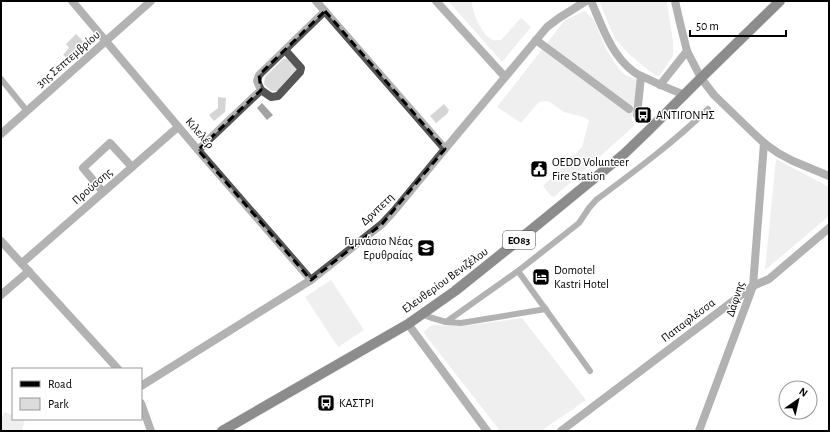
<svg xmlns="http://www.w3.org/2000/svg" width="830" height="432" viewBox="0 0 830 432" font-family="'Alegreya Sans',sans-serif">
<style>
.green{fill:#dcdcdc}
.water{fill:#a3a3a3}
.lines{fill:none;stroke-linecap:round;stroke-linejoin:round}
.primary-casing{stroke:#dbdbdb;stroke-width:11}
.lane{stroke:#555;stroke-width:6}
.street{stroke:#555;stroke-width:8}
.primary{stroke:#000;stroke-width:10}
.marked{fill:none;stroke:#000;stroke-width:3;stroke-dasharray:8 5;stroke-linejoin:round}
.labels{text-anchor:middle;stroke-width:3;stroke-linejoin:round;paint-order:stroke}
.shield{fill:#fff;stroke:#4c4c4c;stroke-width:1}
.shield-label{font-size:11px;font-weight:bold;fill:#000}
.street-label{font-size:12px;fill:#000;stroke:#fff}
.poi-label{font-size:12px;fill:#000;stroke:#fff;text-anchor:start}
</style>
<rect width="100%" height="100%" fill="#fff"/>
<!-- green -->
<g class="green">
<path d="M448 1H472C471 11 482 34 491 39 493 41 498 40 501 40L521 18 531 27 502 62Z"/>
<polygon points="599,1 667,1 673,42 673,56 660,75 656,76 648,70 630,55 615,39"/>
<polygon points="585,11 594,20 607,51 619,69 624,74 637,80 632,119 634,126 554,197 550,195 543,186 582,147 589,120 583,117 564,112 548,101 539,102 521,123 497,107 565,20"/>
<polygon points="283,59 289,59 297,68 296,73 279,91 271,91 264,84 265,77"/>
<polygon points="776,159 829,187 829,216 765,270"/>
<polygon points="331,280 364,330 338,347 305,297"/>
<polygon points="522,318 586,400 541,431 500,431 423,332 432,325 464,326"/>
<polygon points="4,412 13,415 13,419 25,419 22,431 1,431 1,421"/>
</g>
<!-- water -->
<g class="water">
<polygon points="76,34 85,43 68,59 63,55 69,48 66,44"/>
<polygon points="218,97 226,98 225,112 214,121 209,115 218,108"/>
<polygon points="262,103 273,115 267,120 257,108"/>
<polygon points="444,104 449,110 447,114 436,123 430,116"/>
</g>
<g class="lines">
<!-- primary casing -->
<g class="primary-casing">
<polyline id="primary" points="222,431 408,324 455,291 520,239 624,154 650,129 701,78 780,1"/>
</g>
<!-- lane -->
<g class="lane">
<polyline points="1,79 27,111"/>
<polyline points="518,271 590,371"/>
<path d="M422 314 429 317 446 322 518 271 579 223 589 208 596 200C635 171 673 143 708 109"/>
<polyline points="446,322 461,323 546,309"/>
</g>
<!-- street -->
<g class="street">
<polyline points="72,1 198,150 311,280"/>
<polyline points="316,1 445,149"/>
<polyline points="436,1 505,77"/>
<path d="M591 1C602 26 611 55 634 72 638 75 643 77 648 79 660 85 672 90 685 95"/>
<polyline points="675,1 680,23 687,51 701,78 714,95 746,126 764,143 778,153 793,161 829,176"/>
<polyline points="536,40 629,109"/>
<polyline points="660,85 687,51"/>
<polyline points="261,90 271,97 278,96 300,72 301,68 285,50"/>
<polyline points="637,115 641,76"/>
<polyline points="1,134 151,1"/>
<polyline points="198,150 261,90 257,81 259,75 325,11"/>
<polyline points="103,192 83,168 110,143 132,167"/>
<polyline points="1,241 118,369"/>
<polyline points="22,263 178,127"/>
<polyline points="1,295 29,271"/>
<polyline points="408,324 487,431"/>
<polyline points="141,386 311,280 382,224 394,211 445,149 547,27 559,18 586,1"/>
<polyline points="141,403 151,431"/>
<polyline points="561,431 753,286 769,279 829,228"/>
<polyline points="699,431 753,286 764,143"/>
</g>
<!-- primary -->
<use href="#primary" class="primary"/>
</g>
<!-- marked area -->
<path d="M0 0H830V432H0ZM325 11 445 149 382 224 311 280 198 150 261 90 259 75Z" fill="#fff" fill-opacity=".55" fill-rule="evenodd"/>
<path class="marked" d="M325 11 445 149 382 224 311 280 198 150 261 90 259 75Z"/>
<!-- icons -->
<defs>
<g id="bus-square" transform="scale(0.9)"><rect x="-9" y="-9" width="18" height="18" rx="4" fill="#000" stroke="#fff"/><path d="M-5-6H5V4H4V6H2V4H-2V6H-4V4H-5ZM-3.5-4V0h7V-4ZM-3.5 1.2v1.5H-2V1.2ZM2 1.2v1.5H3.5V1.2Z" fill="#fff"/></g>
<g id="civic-square" transform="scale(0.9)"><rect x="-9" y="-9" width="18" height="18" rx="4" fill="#000" stroke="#fff"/><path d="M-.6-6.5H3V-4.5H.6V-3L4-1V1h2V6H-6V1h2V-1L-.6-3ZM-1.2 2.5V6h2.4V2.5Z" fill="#fff"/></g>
<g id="school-square" transform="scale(0.9)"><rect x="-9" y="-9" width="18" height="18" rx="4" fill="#000" stroke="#fff"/><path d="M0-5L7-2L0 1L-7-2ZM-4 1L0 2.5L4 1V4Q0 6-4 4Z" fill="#fff"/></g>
<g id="hotel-square" transform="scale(0.9)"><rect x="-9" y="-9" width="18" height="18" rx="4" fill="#000" stroke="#fff"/><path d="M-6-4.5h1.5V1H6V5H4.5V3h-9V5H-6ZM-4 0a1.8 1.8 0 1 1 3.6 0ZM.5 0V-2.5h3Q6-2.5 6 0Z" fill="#fff"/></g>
</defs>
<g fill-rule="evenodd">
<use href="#bus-square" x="643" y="115"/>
<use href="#civic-square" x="539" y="169"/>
<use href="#school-square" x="426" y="248"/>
<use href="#hotel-square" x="541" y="277"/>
<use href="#bus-square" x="326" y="403"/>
</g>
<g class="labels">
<!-- shield labels -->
<rect class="shield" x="503" y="231" width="32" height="18" rx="3"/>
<g class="shield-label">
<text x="519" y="244">ΕΟ83</text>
</g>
<!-- street labels -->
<g class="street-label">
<text transform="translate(68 59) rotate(-41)" y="4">3ης Σεπτεμβρίου</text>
<text transform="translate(200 133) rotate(49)" y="4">Κιλελέρ</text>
<text transform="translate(92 186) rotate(-41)" y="4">Προύσσης</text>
<text transform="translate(377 209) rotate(-44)" y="4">Δρνπετη</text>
<text transform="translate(445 280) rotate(-36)" y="4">Ελευθερίου Βενιζέλου</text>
<text transform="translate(735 299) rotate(-72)" y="4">Δάφνης</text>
<text transform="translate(688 320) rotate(-37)" y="4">Παπαφλέσσα</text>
</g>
<!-- poi labels -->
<g class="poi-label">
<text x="656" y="119">ΑΝΤΙΓΟΝΗΣ</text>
<text x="552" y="166">OEDD Volunteer<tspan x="552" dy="14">Fire Station</tspan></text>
<text x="413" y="245" text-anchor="end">Γυμνάσιο Νέας<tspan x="413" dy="14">Ερυθραίας</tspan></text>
<text x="554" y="274">Domotel<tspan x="554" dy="14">Kastri Hotel</tspan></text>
<text x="339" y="407">ΚΑΣΤΡΙ</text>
</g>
</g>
<!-- border -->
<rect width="830" height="432" fill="none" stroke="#000000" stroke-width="4"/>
<!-- legend -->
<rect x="12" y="368" width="130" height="52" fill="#ffffff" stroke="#999999"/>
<rect x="20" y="381" width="20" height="6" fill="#000000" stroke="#999999"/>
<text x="48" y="388" font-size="12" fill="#000000">Road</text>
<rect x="20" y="398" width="20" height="12" fill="#dcdcdc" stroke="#999999"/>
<text x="48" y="408" font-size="12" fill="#000000">Park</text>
<!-- north arrow -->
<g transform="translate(798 400) rotate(34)"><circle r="19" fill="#ffffff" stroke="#999999"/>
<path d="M0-3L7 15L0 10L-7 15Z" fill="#000000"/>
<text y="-6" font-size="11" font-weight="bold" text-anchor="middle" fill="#000000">N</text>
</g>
<!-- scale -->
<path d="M690 30v6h96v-6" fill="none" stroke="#000000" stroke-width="2"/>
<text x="696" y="30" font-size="12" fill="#000000" stroke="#ffffff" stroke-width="3" paint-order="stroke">50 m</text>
</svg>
